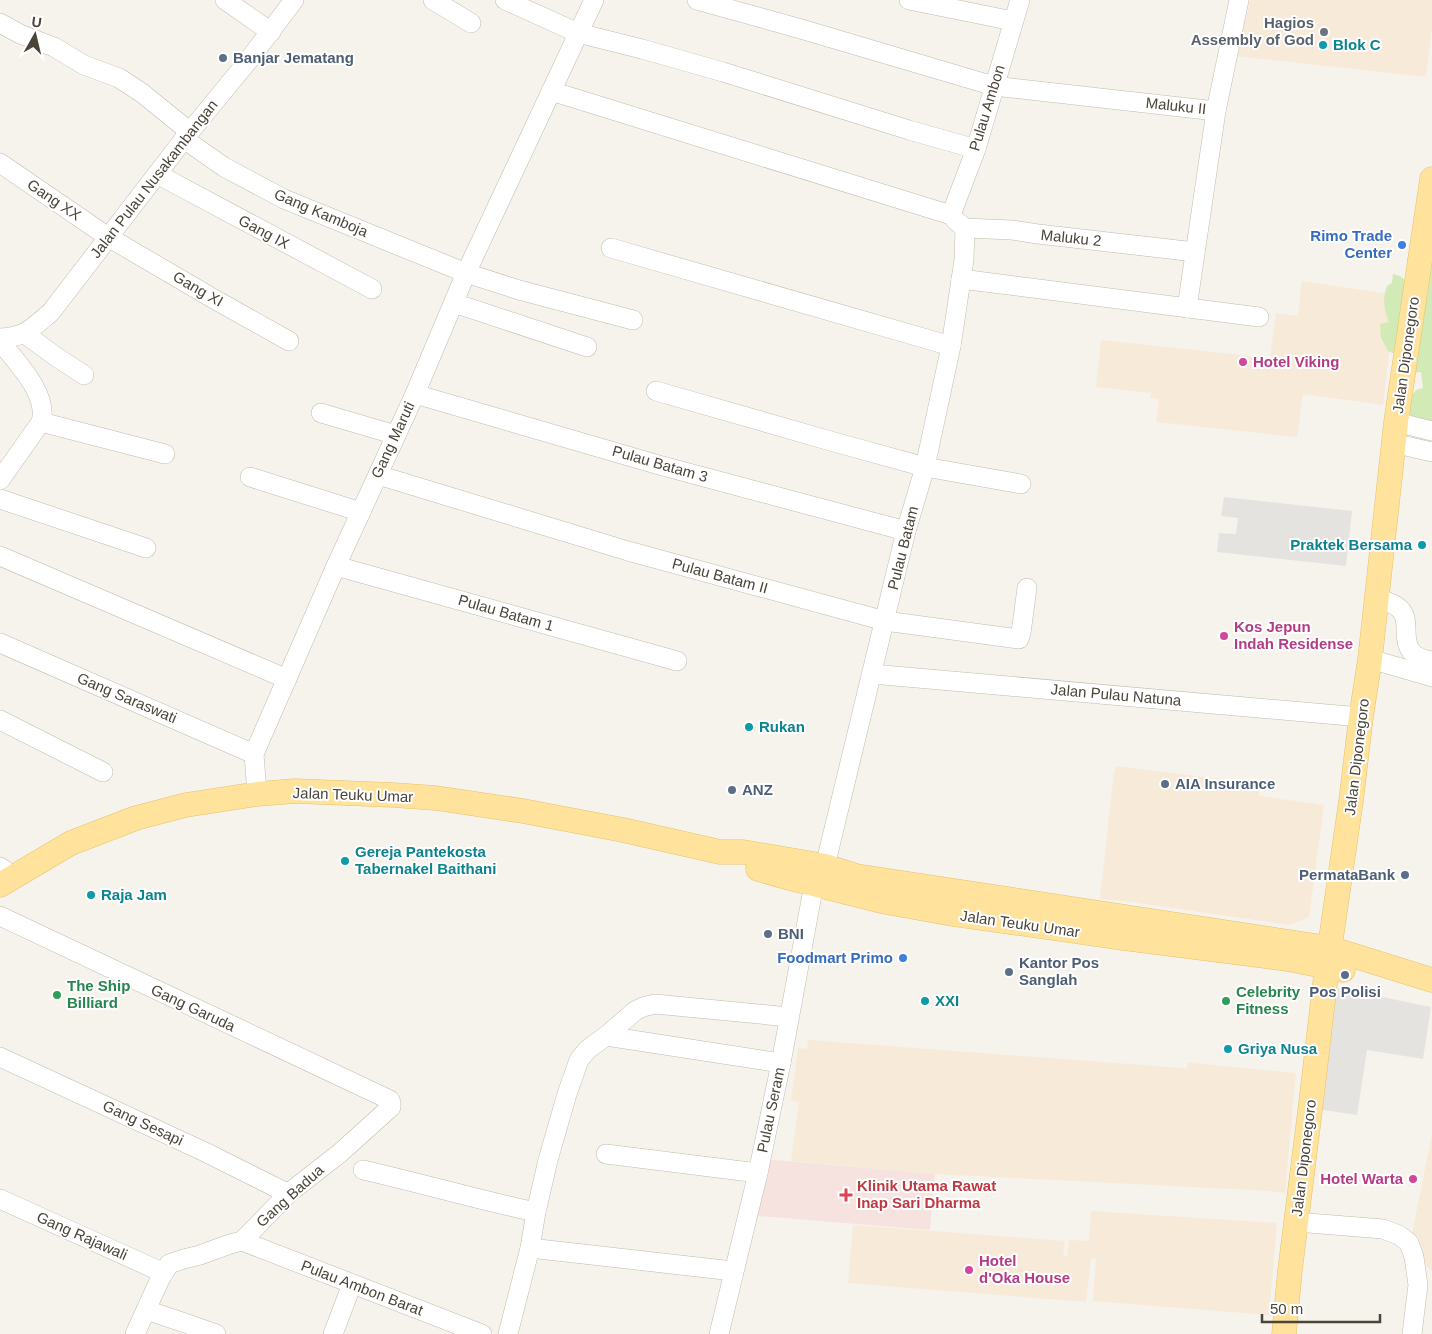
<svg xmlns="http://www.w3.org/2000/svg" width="1432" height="1334" viewBox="0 0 1432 1334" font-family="Arial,sans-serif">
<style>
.commercial{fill:#f7ead8}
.medical{fill:#f6e3e0}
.green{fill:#d2eab5}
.parking{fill:#e5e3e0}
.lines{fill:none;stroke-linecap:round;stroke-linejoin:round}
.minor-casing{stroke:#c2bbae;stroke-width:20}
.major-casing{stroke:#e6c16a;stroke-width:25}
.minor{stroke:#fff;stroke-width:19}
.major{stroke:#ffe39c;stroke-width:24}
.worship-dot{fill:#6b7280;stroke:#fff;stroke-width:2}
.culture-dot{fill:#0f9aa8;stroke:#fff;stroke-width:2}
.service-dot{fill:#5c6f8a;stroke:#fff;stroke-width:2}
.shop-dot{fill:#3f7fe0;stroke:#fff;stroke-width:2}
.hotel-dot{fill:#d1479c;stroke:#fff;stroke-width:2}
.leisure-dot{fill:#2e9e5b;stroke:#fff;stroke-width:2}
.health-dot{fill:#e0444e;stroke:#fff;stroke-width:2}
.labels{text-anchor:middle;stroke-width:4;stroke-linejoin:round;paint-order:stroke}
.worship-label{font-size:15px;font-weight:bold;fill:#5b616d;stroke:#fff;text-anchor:end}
.culture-label{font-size:15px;font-weight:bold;fill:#0d838f;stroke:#fff;text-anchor:start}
.service-label{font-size:15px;font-weight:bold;fill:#4e5e75;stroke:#fff;text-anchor:start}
.street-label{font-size:15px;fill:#4b4439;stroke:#fff}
.shop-label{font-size:15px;font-weight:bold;fill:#366cbe;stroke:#fff;text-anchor:end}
.hotel-label{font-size:15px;font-weight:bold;fill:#b23c85;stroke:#fff;text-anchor:start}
.leisure-label{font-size:15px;font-weight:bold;fill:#27864d;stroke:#fff;text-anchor:start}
.health-label{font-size:15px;font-weight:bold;fill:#be3a42;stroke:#fff;text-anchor:start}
</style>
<rect width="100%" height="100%" fill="#f6f3ec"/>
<!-- commercial -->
<g class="commercial">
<polygon points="1250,0 1432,0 1432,27 1426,77 1235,56 1249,7"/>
<polygon points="1302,281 1396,295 1383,405 1303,394 1297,437 1156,422 1159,399 1150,398 1151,393 1096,387 1101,340 1270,358 1276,313 1298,316"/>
<polygon points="1116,766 1260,784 1259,796 1324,805 1309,917 1289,925 1131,902 1100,899 1114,772"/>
<polygon points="808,1040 1182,1068 1187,1069 1187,1063 1192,1063 1296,1073 1285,1193 1270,1191 935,1174 791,1161 799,1102 791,1101 798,1048 807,1049"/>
<polygon points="1432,1134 1432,1271 1426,1265 1418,1236 1412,1234"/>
<polygon points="1091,1211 1277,1223 1269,1315 1093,1301 1096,1259 1091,1258 1086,1302 848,1283 853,1225 1065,1241 1063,1256 1067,1256 1069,1240 1089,1241"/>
</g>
<!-- medical -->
<polygon class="medical" points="763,1159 935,1174 930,1230 758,1216"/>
<!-- green -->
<path class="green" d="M1432 207V424L1412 417 1407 409 1409 399 1416 390 1423 388 1421 372 1414 373 1399 356 1388 351 1381 338 1380 324 1389 322C1384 309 1382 300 1387 286L1392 283 1393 274 1400 276 1407 282 1412 272 1407 259Z"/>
<!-- parking -->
<g class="parking">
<polygon points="1224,497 1352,511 1346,566 1217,552 1219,533 1236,534 1238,518 1221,516"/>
<polygon points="1333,987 1431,1007 1423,1059 1367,1050 1357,1115 1317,1109"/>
</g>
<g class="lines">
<!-- minor casing -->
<g class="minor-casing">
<g id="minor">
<polyline points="225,0 271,32"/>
<polyline points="433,0 471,23"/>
<polyline points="505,0 578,33 642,49 723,72 909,130 976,149"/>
<polyline points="697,0 801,29 994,86 1216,111"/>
<polyline points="909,0 1013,21"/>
<polyline points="0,23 20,34 54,47 84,65 119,78 142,93 190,132"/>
<polyline points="551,91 951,215"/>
<polyline points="184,139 224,167 284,199 466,273 519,290 633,320"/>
<polyline points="0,163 108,237 214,299 289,341"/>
<polyline points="157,174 372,289"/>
<polyline points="951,215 976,149 1020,0"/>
<polyline points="955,220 965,228 1012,230 1038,234 1195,252"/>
<polyline points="611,248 951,346"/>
<polyline points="961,279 1259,317"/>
<polyline points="454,303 587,347"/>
<polyline points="1187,308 1216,111 1239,0"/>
<polyline points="25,334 55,356 84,375"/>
<path d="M0 338C26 337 32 328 51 312L184 139 248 61 294 0"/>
<path d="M0 341C16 362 49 394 41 422L0 480"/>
<polyline points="656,391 834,442 925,467 1021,484"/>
<polyline points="415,394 659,465 906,531"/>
<polyline points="321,413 396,435"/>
<polyline points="41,422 165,454"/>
<polyline points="1396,422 1432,431"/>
<polyline points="1393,443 1432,452"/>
<polyline points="378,475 628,551 885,621 1019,639 1021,633 1027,588"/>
<polyline points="250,477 361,512"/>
<polyline points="0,499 146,548"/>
<polyline points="0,556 287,679"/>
<polyline points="336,566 677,661"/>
<path d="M1376 597C1385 601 1398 604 1403 613 1406 618 1406 624 1406 629 1406 650 1411 657 1432 661"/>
<polyline points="0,643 254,754"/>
<polyline points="1370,659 1432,677"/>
<polyline points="872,674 1361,717"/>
<polyline points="0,720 103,772"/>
<polyline points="257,794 254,754 336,566 415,394 466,273 594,0"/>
<polyline points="825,866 906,531 925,467 951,346 964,260 965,228"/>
<polyline points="0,867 13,876"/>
<polyline points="0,916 390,1100 391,1103 391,1107 340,1153 290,1192 242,1241 230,1244 200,1255 184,1259 169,1264 160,1279 135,1334"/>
<polyline points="606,1036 781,1063"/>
<polyline points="0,1057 205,1152 285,1192"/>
<polyline points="606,1154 758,1173"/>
<path d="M363 1170C421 1183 478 1200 536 1212"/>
<polyline points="0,1199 164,1273"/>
<polyline points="1296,1222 1383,1229 1399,1235 1409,1243 1414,1257 1418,1285 1412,1334"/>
<polyline points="242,1241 482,1334"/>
<polyline points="530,1248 733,1271"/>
<polyline points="146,1310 179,1321 216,1334"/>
<polyline points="333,1334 352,1284"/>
<polyline points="508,1334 530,1248 536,1212 548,1160 567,1094 579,1060 587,1050 606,1036 635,1011 643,1007 655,1004 789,1017"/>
<polyline points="719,1334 758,1173 781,1063 814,884"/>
</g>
</g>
<!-- major casing -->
<g class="major-casing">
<g id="major">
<polyline points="758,869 786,877 886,902 947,913 1124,938 1288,959 1343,970"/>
<polyline points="0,885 71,843 136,818 186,805 257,794 295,791 393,795 436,798 523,811 623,830 720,852 743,852 825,866 856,876 1329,948 1432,980"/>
<polyline points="1284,1334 1290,1270 1311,1103 1327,966 1351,801 1361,717 1370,659 1396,422 1432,179"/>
</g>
</g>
<!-- minor -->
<use href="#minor" class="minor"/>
<!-- major -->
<use href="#major" class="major"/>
</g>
<!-- markers -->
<circle class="worship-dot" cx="1324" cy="32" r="5"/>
<g class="culture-dot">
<circle cx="1323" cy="45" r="5"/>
<circle cx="1422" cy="545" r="5"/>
<circle cx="749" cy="727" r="5"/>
<circle cx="345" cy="861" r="5"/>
<circle cx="91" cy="895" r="5"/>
<circle cx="925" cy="1001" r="5"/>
<circle cx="1228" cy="1049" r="5"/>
</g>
<g class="service-dot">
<circle cx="223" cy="58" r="5"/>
<circle cx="1165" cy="784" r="5"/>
<circle cx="732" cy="790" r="5"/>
<circle cx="1405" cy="875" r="5"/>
<circle cx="768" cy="934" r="5"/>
<circle cx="1009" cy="972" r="5"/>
<circle cx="1345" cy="975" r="5"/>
</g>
<g class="shop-dot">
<circle cx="1402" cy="245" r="5"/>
<circle cx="903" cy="958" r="5"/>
</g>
<g class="hotel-dot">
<circle cx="1243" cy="362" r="5"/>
<circle cx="1224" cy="636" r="5"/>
<circle cx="1413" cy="1179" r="5"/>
<circle cx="969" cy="1270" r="5"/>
</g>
<g class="leisure-dot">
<circle cx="57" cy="995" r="5"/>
<circle cx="1226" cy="1001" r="5"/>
</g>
<path class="health-dot" d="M843.5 1187.5h5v5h5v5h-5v5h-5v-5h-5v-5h5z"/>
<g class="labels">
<!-- worship labels -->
<g class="worship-label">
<text x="1314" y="28">Hagios<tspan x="1314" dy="17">Assembly of God</tspan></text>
</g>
<!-- culture labels -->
<g class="culture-label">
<text x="1333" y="50">Blok C</text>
<text x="1412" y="550" text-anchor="end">Praktek Bersama</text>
<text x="759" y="732">Rukan</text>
<text x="355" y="857">Gereja Pantekosta<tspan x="355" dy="17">Tabernakel Baithani</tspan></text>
<text x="101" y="900">Raja Jam</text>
<text x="935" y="1006">XXI</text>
<text x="1238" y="1054">Griya Nusa</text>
</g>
<!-- service labels -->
<g class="service-label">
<text x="233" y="63">Banjar Jematang</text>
<text x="1175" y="789">AIA Insurance</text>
<text x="742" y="795">ANZ</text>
<text x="1395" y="880" text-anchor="end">PermataBank</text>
<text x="778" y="939">BNI</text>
<text x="1019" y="968">Kantor Pos<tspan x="1019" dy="17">Sanglah</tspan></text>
<text x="1345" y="997" text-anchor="middle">Pos Polisi</text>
</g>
<!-- street labels -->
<g class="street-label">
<text transform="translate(1176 106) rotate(6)" y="5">Maluku II</text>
<text transform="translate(987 108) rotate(-73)" y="5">Pulau Ambon</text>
<text transform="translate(154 179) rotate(-52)" y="5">Jalan Pulau Nusakambangan</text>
<text transform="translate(54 200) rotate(34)" y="5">Gang XX</text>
<text transform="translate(321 213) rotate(23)" y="5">Gang Kamboja</text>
<text transform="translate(264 232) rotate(28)" y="5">Gang IX</text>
<text transform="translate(1071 238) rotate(6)" y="5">Maluku 2</text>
<text transform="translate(198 289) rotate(30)" y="5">Gang XI</text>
<text transform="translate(1406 355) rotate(-82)" y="5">Jalan Diponegoro</text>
<text transform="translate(393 440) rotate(-65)" y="5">Gang Maruti</text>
<text transform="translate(660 464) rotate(16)" y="5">Pulau Batam 3</text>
<text transform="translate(903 548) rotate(-76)" y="5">Pulau Batam</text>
<text transform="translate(720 576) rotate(15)" y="5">Pulau Batam II</text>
<text transform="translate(506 613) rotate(16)" y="5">Pulau Batam 1</text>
<text transform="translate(1116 695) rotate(5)" y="5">Jalan Pulau Natuna</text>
<text transform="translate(127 698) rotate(23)" y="5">Gang Saraswati</text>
<text transform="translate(1357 757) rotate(-83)" y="5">Jalan Diponegoro</text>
<text transform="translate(353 795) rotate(2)" y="5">Jalan Teuku Umar</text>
<text transform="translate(1020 924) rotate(8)" y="5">Jalan Teuku Umar</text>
<text transform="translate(193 1008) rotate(25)" y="5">Gang Garuda</text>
<text transform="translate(771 1110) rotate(-78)" y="5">Pulau Seram</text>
<text transform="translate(143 1123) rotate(25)" y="5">Gang Sesapi</text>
<text transform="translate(1304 1158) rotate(-83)" y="5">Jalan Diponegoro</text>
<text transform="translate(290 1196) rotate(-42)" y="5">Gang Badua</text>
<text transform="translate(82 1236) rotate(24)" y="5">Gang Rajawali</text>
<text transform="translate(362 1288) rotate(21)" y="5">Pulau Ambon Barat</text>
</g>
<!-- shop labels -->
<g class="shop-label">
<text x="1392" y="241">Rimo Trade<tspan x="1392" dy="17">Center</tspan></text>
<text x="893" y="963">Foodmart Primo</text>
</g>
<!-- hotel labels -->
<g class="hotel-label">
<text x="1253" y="367">Hotel Viking</text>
<text x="1234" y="632">Kos Jepun<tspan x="1234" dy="17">Indah Residense</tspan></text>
<text x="1403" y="1184" text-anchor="end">Hotel Warta</text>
<text x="979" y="1266">Hotel<tspan x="979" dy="17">d'Oka House</tspan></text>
</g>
<!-- leisure labels -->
<g class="leisure-label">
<text x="67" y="991">The Ship<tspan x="67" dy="17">Billiard</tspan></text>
<text x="1236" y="997">Celebrity<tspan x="1236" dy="17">Fitness</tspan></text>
</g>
<!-- health labels -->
<g class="health-label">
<text x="857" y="1191">Klinik Utama Rawat<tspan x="857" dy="17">Inap Sari Dharma</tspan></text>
</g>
</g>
<!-- north arrow -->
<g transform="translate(35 35) rotate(8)" stroke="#ffffff" stroke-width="4" paint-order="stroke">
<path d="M0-4L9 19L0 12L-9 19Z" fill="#4b4439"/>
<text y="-8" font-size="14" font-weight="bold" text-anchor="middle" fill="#4b4439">U</text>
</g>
<!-- scale -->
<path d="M1262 1314v8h118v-8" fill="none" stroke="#4b4439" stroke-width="2.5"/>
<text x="1270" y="1314" font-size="15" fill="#4b4439" stroke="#ffffff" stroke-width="4" paint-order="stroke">50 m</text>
</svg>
